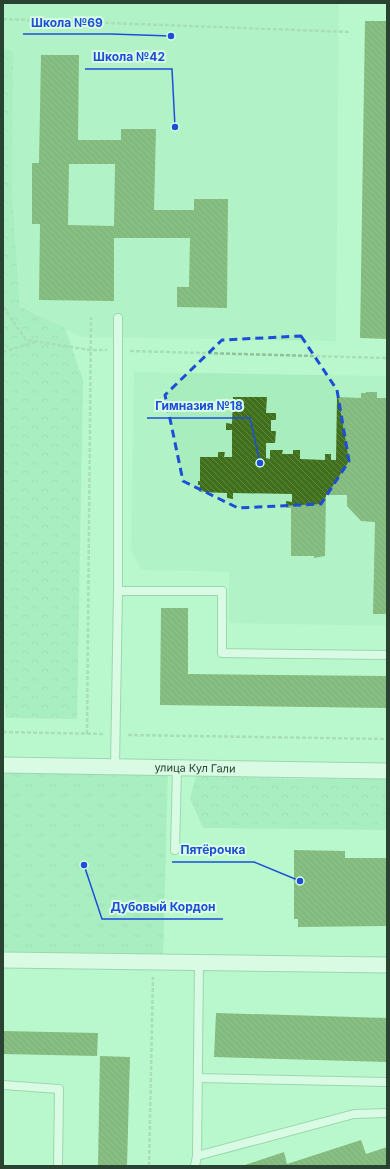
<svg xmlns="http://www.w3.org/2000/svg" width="390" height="1169" viewBox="0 0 390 1169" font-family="Inter,sans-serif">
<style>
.built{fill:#a7edbe}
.grass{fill:url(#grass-tufts)}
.forest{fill:url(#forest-crowns)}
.building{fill:url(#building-back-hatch);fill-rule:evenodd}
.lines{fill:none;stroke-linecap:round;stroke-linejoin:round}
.service-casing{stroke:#74b089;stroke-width:10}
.minor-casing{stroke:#74b089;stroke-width:17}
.path{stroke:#8ec19e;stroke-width:2.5;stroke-dasharray:4 2;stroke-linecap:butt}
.service{stroke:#fff;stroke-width:8}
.minor{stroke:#fff;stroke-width:15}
.marked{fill:none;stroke:#1d4ed8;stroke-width:3;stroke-dasharray:8 5;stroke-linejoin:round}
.labels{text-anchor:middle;stroke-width:4;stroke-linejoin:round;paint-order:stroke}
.street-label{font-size:11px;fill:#294232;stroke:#d9fee4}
.leader{fill:none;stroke:#1d4ed8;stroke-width:1.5}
.callout-dot{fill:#1d4ed8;stroke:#d9fee4;stroke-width:1.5}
.callout-label{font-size:12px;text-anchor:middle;font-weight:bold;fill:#1d4ed8;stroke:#d9fee4;stroke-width:4;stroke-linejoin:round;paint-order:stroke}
</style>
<defs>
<pattern id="grass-tufts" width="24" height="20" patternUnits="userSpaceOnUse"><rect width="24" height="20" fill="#96e2b0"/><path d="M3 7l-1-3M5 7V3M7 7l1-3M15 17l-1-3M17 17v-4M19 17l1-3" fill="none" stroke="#81c398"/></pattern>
<pattern id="forest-crowns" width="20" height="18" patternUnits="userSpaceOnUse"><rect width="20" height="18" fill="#96e2b0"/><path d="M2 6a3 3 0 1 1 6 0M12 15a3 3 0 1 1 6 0" fill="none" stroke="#81c398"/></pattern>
<pattern id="building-back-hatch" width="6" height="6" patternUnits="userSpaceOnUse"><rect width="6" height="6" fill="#40701c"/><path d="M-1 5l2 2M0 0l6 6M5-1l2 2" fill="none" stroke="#608646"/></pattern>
</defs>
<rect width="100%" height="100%" fill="#b9f7cd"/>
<!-- built -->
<g class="built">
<polygon points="3,3 339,3 336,341 82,337 20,307 12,192 13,52 3,47"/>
<polygon points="134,372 387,376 387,626 229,623 229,572 141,570 131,550"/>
</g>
<!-- grass -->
<polygon class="grass" points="3,765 168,770 163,962 3,960"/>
<!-- forest -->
<g class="forest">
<polygon points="3,47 13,52 12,192 20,307 65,328 83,380 77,719 6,718 3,687"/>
<polygon points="196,776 301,779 387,779 387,830 203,828 190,799"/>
</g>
<!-- building -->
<g class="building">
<polygon points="365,21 387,21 387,339 360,338"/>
<path d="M41 55H79L78 140H121V129H156L154 210H194V199H228L227 308 177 307V287H189L190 238H114V301L39 300 40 224H32V163H39ZM69 164H115L114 226 68 225Z"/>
<polygon points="366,392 377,392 377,398 387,398 387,614 373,614 375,522 361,521 347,506 347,495 326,495 325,556 314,558 314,556 291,556 291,508 286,508 286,501 292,502 292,494 233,493 233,499 227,498 227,493 199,492 200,485 198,485 198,481 200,481 200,457 218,457 218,452 225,452 224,457 232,457 232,430 226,430 226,423 232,424 233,397 267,397 266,413 276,413 276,420 271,420 271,431 276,431 275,443 266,443 266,458 270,459 270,450 283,450 282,454 293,454 293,450 300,450 300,459 325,460 325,454 331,454 331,460 336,460 337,397 361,398 361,393 366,393"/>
<polygon points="161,608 188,608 188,674 387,676 387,708 160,705"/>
<polygon points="294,850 345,851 345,858 387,858 387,926 298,927 298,919 294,919"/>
<polygon points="216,1013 387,1018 387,1062 214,1057"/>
<polygon points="3,1031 98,1033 97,1056 3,1054"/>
<polygon points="100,1056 130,1057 127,1166 98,1166"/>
<polygon points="361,1140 366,1154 387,1147 387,1166 242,1166 284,1152 287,1164"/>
</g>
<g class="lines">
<!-- service casing -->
<g class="service-casing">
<g id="service">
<polyline points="118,318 118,591"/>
<polyline points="115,766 118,591 222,591 222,653 387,655"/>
<polyline points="175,850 177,768"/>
<polyline points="199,963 197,1156 354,1114 387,1113"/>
<polyline points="199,1078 387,1082"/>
<polyline points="3,1085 59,1089 58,1166"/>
<polyline points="195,1166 197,1156"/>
</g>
</g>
<!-- minor casing -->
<g class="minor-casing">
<g id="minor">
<path id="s1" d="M3 765 387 771"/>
<polyline points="3,960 387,965"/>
</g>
</g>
<!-- path -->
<g class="path">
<polyline points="3,19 349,32"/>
<polyline points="3,307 26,340 90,350 107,350"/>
<polyline points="130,351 387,358"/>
<polyline points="3,352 35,342"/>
<polyline points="3,732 105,734"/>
<polyline points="87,734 91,317"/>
<polyline points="128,735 387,739"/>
<polyline points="149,1166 153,977"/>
</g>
<!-- service -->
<use href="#service" class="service"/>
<!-- minor -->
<use href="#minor" class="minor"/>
</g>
<!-- marked area -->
<path d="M0 0H390V1169H0ZM301 336 337 390 349 461 321 504 238 508 183 481 165 395 222 340Z" fill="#b9f7cd" fill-opacity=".55" fill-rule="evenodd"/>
<path class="marked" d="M301 336 337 390 349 461 321 504 238 508 183 481 165 395 222 340Z"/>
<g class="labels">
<!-- street labels -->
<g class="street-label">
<text dy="4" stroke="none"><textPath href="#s1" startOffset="192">улица Кул Гали</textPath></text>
</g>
</g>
<!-- callouts -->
<path class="leader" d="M171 36L111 34H23M175 127L172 69H85M260 463L250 418H147M300 881L254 862H172M84 865L102 919H223"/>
<g class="callout-dot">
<circle cx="171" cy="36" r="4"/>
<circle cx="175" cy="127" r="4"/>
<circle cx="260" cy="463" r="4"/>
<circle cx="300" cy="881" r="4"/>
<circle cx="84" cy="865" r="4"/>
</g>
<g class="callout-label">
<text x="67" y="27">Школа №69</text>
<text x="129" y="61">Школа №42</text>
<text x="199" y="410">Гимназия №18</text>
<text x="213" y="854">Пятёрочка</text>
<text x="163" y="911">Дубовый Кордон</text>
</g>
<!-- border -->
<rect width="390" height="1169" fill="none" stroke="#294232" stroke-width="8"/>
</svg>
